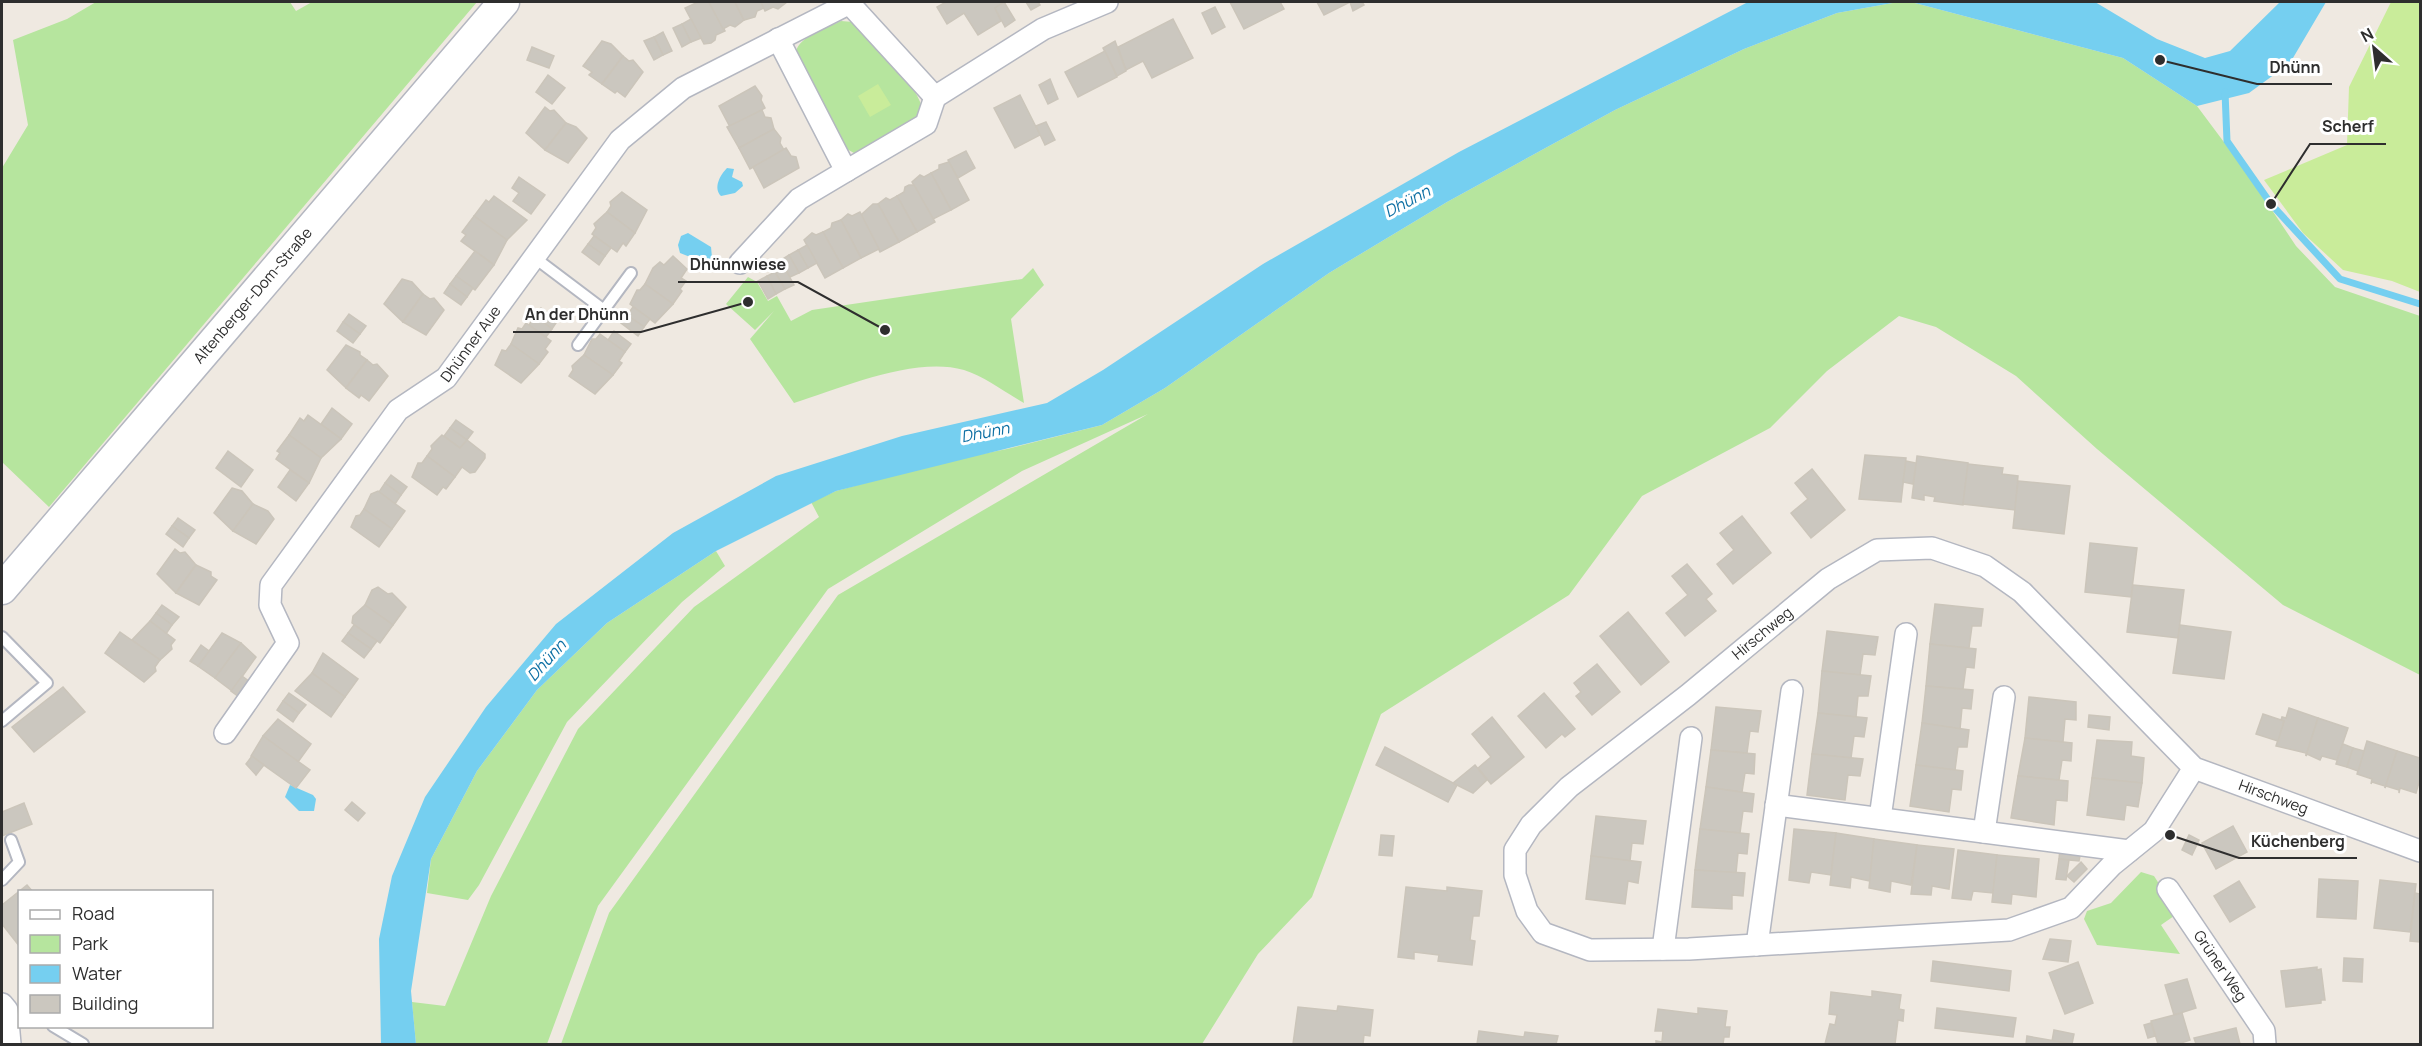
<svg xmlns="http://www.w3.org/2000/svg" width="2422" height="1046" viewBox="0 0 2422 1046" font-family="Manrope,sans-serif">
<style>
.green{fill:#b6e59e}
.pitch{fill:#c9ec9a}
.water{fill:#75cff0}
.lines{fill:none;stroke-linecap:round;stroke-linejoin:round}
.stream{stroke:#75cff0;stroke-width:7}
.building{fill:#cbc7bf;stroke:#cbc5ba;stroke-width:1.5}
.lane-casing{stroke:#b4b7c1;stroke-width:14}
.street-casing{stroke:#b4b7c1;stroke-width:24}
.secondary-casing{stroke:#b4b7c1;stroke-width:33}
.lane{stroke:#fff;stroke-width:10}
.street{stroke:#fff;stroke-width:21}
.secondary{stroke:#fff;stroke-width:30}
.labels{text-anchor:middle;stroke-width:6;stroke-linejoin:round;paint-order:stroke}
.street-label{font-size:15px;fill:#2e2e2e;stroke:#fff}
.water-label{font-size:16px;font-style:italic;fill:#0d6fa3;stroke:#fff}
.leader{fill:none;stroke:#2e2e2e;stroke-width:2}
.callout-dot{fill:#2e2e2e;stroke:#fff;stroke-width:2}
.callout-label{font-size:16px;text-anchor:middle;font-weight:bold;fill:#2e2e2e;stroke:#fff;stroke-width:6;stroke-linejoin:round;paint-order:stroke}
</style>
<rect width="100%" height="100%" fill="#efe9e1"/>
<!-- green -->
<g class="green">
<polygon points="96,2 290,2 296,11 312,2 477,2 49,507 2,462 2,168 28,125 13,40 67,19"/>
<polygon points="1898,2 1911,2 2123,58 2197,106 2247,173 2296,246 2335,287 2420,316 2420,675 2283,605 2097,449 2016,376 1936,327 1899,316 1827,371 1770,428 1642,496 1569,595 1381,714 1312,897 1258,954 1202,1044 561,1044 609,913 838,595 1148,414 1022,471 828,589 598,906 547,1044 416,1044 412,1002 445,1006 491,896 578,729 694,607 819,517 811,502 836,491 942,462 1007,449 1102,425 1165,388 1329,273 1447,202 1615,110 1744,49 1837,13"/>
<path d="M841 21 853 22C875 44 913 78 922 107L915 124 863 152 854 153 845 148 796 52C799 36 827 28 841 21Z"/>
<path d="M1033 268 1044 285 1011 319 1024 403C1006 393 984 376 964 370 914 356 842 388 794 403L750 339 774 311 755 330 726 304 748 277 757 282 768 301 777 296 791 321 812 310 1022 279Z"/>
<polygon points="716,551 725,566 682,602 567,722 479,885 468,900 427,893 431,859 477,771 537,690 607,623"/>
<polygon points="2141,872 2154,876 2174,907 2174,916 2161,925 2180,954 2097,945 2084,919 2087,911 2111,903"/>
</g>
<!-- pitch -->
<g class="pitch">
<polygon points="2391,2 2420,2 2420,292 2392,281 2343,270 2303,233 2264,180 2347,145 2349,87"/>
<polygon points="878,84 891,105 870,117 858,96"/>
</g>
<!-- water -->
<g class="water">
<polygon points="1748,2 1898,2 1837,13 1744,49 1615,110 1447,202 1329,273 1165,388 1102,425 836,491 716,551 607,623 537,690 477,771 431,859 411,991 416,1044 381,1044 379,939 392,876 425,797 486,707 556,624 673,533 776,476 902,436 1047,403 1103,370 1263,264 1459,152"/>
<polygon points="1911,2 2095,2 2157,39 2205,58 2230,51 2280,2 2326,2 2290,63 2249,93 2197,106 2123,58"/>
<path d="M727 168 734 169 732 177 742 182 743 186 735 193 721 196C713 188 720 175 727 168Z"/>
<polygon points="688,233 711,247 712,257 708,264 680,253 678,245 681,236"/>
<polygon points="290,785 313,795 316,799 314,811 299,811 285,797"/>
</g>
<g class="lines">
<!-- stream -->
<polyline class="stream" points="2225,92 2227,141 2271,204 2340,279 2420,304"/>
</g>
<!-- building -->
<g class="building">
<polygon points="698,2 709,2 725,31 716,35 715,40 711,43 704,44 685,8"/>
<polygon points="709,2 735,2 744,20 735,27 730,25 723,29"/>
<polygon points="735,2 761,2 764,8 757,11 755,17 744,20"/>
<polygon points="761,2 787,2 778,9 773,7 765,11"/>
<polygon points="946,2 1006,2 995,8 1001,21 978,35 964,13 947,24 937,7"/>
<polygon points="1004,2 1015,20 1005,27 995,8"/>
<polygon points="1026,2 1038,2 1040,5 1031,10"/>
<polygon points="1230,2 1280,2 1284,9 1244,29"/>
<polygon points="1317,2 1350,2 1324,15"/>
<polygon points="1350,2 1362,2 1364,5 1353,11"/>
<polygon points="1215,7 1225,27 1212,34 1202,13"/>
<polygon points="691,19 701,38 691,42 682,24"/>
<polygon points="1173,19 1193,58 1152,78 1143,61 1126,70 1118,47"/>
<polygon points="682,24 691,42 682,47 673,28"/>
<polygon points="663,32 672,51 663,55 654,37"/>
<polygon points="654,37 663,55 654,60 644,41"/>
<polygon points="602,41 611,44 623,56 602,84 589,75 592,72 583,66"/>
<polygon points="1115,41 1126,71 1117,76 1103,48"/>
<polygon points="532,47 554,56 549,68 527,60"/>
<polygon points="1105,51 1117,77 1078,97 1065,72"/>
<polygon points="623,56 629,61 633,60 643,72 625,97 617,91 615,93 602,84"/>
<polygon points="548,75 565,88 552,104 536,92"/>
<polygon points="1050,79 1058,99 1048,104 1039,85"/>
<polygon points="755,86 762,96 761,100 765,108 730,127 719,106"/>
<polygon points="1020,95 1040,135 1015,148 994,108"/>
<polygon points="545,107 550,111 554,110 566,123 545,150 526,133"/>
<polygon points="762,110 765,117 771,118 774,129 739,148 727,127"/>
<polygon points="1046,122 1055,140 1045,145 1036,126"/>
<polygon points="566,123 576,127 587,138 568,163 545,150"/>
<polygon points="774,129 781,138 780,143 784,150 750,169 739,148"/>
<polygon points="786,148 791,156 796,157 799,168 764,188 753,167"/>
<polygon points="966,151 975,168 958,178 948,160"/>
<polygon points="949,162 969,200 951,210 931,173 939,169 939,165"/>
<polygon points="931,173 951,210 933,219 912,182 920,175 924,177"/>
<polygon points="519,177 545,195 531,214 513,201 519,193 512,188"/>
<polygon points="909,185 914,185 935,222 917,232 897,196 904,192 905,187"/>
<polygon points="622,192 647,210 635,233 607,212 611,206 610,202"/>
<polygon points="494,196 527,220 507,240 474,216 486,200 489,202"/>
<polygon points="897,196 917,232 899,242 878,204 886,198 890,200"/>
<polygon points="873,204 878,204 899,242 880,252 861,215"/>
<polygon points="607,212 635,233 626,246 623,243 617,252 592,234 596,228 594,224"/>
<polygon points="860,212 879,249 861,258 841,220 848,214 852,216"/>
<polygon points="474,216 507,240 494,265 461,241 466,235 462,232"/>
<polygon points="841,220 861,258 843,268 823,232 831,228 832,223"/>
<polygon points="823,232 843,268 825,278 804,240 812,233 816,235"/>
<polygon points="594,236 611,248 605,256 588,244"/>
<polygon points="588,244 605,256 599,265 582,252"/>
<polygon points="807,245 817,263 808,268 798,250"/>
<polygon points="798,250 808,268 799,273 789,255"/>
<polygon points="475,251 494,265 475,290 456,276"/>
<polygon points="789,255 799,273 790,277 781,260"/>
<polygon points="673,256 687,269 681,278 686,281 680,289 682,291 673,304 645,284 653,268 660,262 664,265"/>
<polygon points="784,267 794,285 785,289 775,272"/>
<polygon points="775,272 785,289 776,294 767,276"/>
<polygon points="456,276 473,288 467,297 450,284"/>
<polygon points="767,276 776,294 768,299 758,281"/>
<polygon points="402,279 412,282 423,294 403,322 384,304"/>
<polygon points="450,284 467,297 461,305 444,293"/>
<polygon points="645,284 673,304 655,323 630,304 637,290 640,290"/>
<polygon points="423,294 430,299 434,298 444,310 426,335 403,322"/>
<polygon points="633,307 650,319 644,327 627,315"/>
<polygon points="541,308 558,320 552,329 535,316"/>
<polygon points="349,314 366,326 360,334 343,322"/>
<polygon points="627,315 644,327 638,336 621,323"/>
<polygon points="535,316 552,329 546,337 529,325"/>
<polygon points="343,322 360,334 353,343 337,331"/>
<polygon points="526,323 551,341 545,349 548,352 539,364 511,344 518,328 522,329"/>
<polygon points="614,331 631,344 625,352 608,340"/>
<polygon points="600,334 625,352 619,361 622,363 613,375 584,355 592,339 596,339"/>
<polygon points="511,344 539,364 521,383 495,365 502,350 506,351"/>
<polygon points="346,345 360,352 360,355 367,360 346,388 327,370"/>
<polygon points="584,355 613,375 595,394 569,376 573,370 572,366"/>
<polygon points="367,360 373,365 377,364 388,376 369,401 361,395 359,398 346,388"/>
<polygon points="332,408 352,424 341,439 321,424"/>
<polygon points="308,415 341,439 321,458 289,435 300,418 304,421"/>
<polygon points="456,420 473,432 467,440 450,428"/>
<polygon points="450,428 467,440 460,448 444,436"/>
<polygon points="289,435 321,458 309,483 276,459 280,453 277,451"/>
<polygon points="442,435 460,448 467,440 485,454 485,458 475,472 470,473 462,467 455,477 427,456 432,449 431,446"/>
<polygon points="228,451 253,470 241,487 216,468"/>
<polygon points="1865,455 1906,458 1901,502 1859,499"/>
<polygon points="427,456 455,477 446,489 443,487 437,495 412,477 418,463 422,463"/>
<polygon points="1917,456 1968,463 1963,505 1934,501 1935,497 1924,495 1924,500 1912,498"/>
<polygon points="1906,461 1916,463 1913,484 1903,482"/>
<polygon points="1968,464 2003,468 2002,474 2018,476 2015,510 1963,504"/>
<polygon points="1812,469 1845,510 1811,538 1791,513 1808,499 1795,483"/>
<polygon points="290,470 309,483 296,501 278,487"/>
<polygon points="391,475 407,487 401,495 385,483"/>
<polygon points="2018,481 2070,486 2064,534 2013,528"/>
<polygon points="385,483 401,495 395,504 379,492"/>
<polygon points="232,488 242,491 253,504 233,531 214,513"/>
<polygon points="378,491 405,511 392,529 364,509 371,494"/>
<polygon points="253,504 268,511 274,519 256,544 233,531"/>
<polygon points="364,509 392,529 379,547 351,527 356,516 360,515"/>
<polygon points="1742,516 1771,553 1733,584 1717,564 1734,550 1720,533"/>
<polygon points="178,518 195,530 189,538 172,526"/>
<polygon points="172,526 189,538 183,547 166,534"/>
<polygon points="2090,543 2137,548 2131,597 2085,592"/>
<polygon points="175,549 180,553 185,552 196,565 176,593 157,574"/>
<polygon points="1687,564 1712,594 1706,599 1716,611 1685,636 1666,613 1688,595 1672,576"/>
<polygon points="196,565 211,572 211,576 217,580 199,605 176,593"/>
<polygon points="2133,585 2184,590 2178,638 2127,632"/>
<polygon points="378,587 388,594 392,593 406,607 393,625 365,605 372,590"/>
<polygon points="1935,604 1983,609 1981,626 1972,626 1969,648 1930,644"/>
<polygon points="162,605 179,617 172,625 156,613"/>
<polygon points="365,605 393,625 380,643 352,623 353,616"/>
<polygon points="1628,612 1669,662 1641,685 1600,636"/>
<polygon points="156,613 172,625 166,634 150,621"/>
<polygon points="150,621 175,640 171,645 172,649 160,660 132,640"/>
<polygon points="354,625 377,641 371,649 348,633"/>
<polygon points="2180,625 2231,632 2224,679 2173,673"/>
<polygon points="1827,631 1878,637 1875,655 1863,654 1860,675 1822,671"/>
<polygon points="120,632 160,660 155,667 156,671 144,682 105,653"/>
<polygon points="222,633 241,643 215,678 198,666"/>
<polygon points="348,633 371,649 364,658 342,641"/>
<polygon points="241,643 256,657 232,691 215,678"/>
<polygon points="1930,644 1976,649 1974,668 1966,667 1963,689 1926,686"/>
<polygon points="201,645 209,651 198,666 190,661"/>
<polygon points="323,653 358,679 345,697 312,673"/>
<polygon points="1597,664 1620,692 1592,715 1576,696 1581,692 1574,683"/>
<polygon points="1822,671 1871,676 1868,696 1858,696 1856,717 1818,713"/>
<polygon points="312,673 345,697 331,717 295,691"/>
<polygon points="242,676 250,682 239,697 231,691"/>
<polygon points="1926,686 1973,690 1971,709 1962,708 1960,729 1922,723"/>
<polygon points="63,687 85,712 34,752 12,727"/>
<polygon points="289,693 306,705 299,713 283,701"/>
<polygon points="1544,693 1575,729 1565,737 1562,734 1546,748 1518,716"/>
<polygon points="2029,697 2076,702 2076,720 2065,719 2063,742 2025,738"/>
<polygon points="283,701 299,713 293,722 277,710"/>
<polygon points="1716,707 1761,711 1758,732 1750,731 1747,753 1711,750"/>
<polygon points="2289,708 2318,718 2306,756 2306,753 2276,746 2284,721 2281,720 2282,717 2286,718"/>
<polygon points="1818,713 1867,718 1864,737 1854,736 1851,758 1812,754"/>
<polygon points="2263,714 2284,721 2278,741 2256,734"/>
<polygon points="2089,715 2110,717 2109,730 2088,727"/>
<polygon points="1492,717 1524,757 1491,784 1478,768 1491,757 1472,734"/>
<polygon points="2318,718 2348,728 2337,760 2322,756 2320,760 2307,754 2306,756"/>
<polygon points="278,719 311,744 298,762 263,736"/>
<polygon points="1922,723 1969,730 1967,747 1958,747 1955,770 1916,765"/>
<polygon points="263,736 310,770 296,788 251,756"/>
<polygon points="2025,738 2072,743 2071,761 2062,760 2059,780 2018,776"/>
<polygon points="2097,740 2132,742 2131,756 2144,758 2142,783 2092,778"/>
<polygon points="2367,741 2397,751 2385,788 2385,786 2372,782 2371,784 2372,779 2357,774"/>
<polygon points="2343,744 2353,748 2347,767 2336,764"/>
<polygon points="1385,747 1457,785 1448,802 1376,765"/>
<polygon points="2353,748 2364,751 2358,771 2347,767"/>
<polygon points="1711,750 1755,754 1754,774 1745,773 1742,792 1706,787"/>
<polygon points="2397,751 2420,758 2420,779 2416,793 2400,788 2399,793 2399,790 2386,786 2385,788"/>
<polygon points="1812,754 1863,759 1860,776 1848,775 1845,800 1807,795"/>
<polygon points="252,756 264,765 256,775 246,764"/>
<polygon points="1475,765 1487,780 1473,793 1453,783"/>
<polygon points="1916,765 1963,771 1961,790 1952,789 1949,812 1910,806"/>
<polygon points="2018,776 2068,781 2067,801 2056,800 2054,825 2011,818"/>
<polygon points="2092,778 2142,783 2138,807 2126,805 2124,820 2087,815"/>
<polygon points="1706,787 1754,794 1752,812 1743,811 1740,833 1700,829"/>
<polygon points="352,802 365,813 358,821 345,810"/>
<polygon points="24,803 32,824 2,836 2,812"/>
<polygon points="1596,816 1646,821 1643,844 1632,843 1630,861 1591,856"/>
<polygon points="2233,826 2247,852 2216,869 2202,843"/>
<polygon points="1700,829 1749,834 1747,854 1738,853 1736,873 1695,870"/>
<polygon points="1794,829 1836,833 1831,875 1811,872 1809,883 1789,880"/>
<polygon points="1836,833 1874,839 1870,881 1851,877 1850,888 1830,885"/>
<polygon points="1381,835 1394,836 1392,856 1379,855"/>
<polygon points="2189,835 2199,840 2192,855 2182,850"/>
<polygon points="1874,839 1917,845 1911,885 1891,881 1890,892 1869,888"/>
<polygon points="1917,845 1954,849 1949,889 1932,886 1931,895 1911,894"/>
<polygon points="2060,848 2081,851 2079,861 2059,859"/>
<polygon points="1958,850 1997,855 1993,893 1973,891 1971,900 1952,898"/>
<polygon points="1997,855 2039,859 2036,897 2012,894 2011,904 1992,902"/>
<polygon points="1591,856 1641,862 1638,883 1628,881 1625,904 1586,899"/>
<polygon points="2059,859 2069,860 2066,880 2056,879"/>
<polygon points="2081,862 2087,869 2074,882 2067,876"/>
<polygon points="1695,870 1745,873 1743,896 1732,895 1732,909 1692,907"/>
<polygon points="2319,879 2358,881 2356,919 2317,917"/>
<polygon points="2380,880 2416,884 2410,932 2374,928"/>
<polygon points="2239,881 2255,907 2230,922 2214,896"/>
<polygon points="27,885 33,892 20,892 20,947 2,924 2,905"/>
<polygon points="1406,887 1447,891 1447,887 1482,891 1479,916 1473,916 1470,940 1475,941 1472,965 1438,961 1439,955 1414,952 1414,959 1398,957"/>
<polygon points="2415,893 2420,894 2420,942 2410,941"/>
<polygon points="2050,939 2071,941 2068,962 2043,959"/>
<polygon points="2344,958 2363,959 2362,982 2343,981"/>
<polygon points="1933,961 2011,971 2009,991 1931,981"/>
<polygon points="2078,962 2093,1003 2065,1014 2049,973"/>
<polygon points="2317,967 2317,970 2321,969 2325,1000 2321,1000 2321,1003 2286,1007 2281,971"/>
<polygon points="2187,979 2196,1008 2174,1015 2165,985"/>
<polygon points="1872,991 1901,995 1899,1009 1904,1010 1903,1021 1898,1020 1895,1044 1825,1044 1830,1024 1835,1025 1837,1015 1829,1014 1831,992 1872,997"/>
<polygon points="1338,1006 1373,1010 1370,1036 1364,1035 1363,1044 1293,1044 1298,1007 1337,1011"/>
<polygon points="1698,1008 1727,1011 1725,1027 1730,1027 1729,1037 1724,1037 1723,1044 1656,1044 1656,1041 1662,1042 1663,1031 1655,1031 1658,1009 1698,1014"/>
<polygon points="1937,1008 2016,1018 2013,1037 1935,1028"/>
<polygon points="2182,1013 2190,1040 2178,1044 2158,1044 2151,1021"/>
<polygon points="2151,1023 2155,1036 2148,1038 2144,1025"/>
<polygon points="2236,1028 2240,1044 2196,1044 2194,1038"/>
<polygon points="2054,1030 2074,1034 2072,1044 2052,1041"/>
<polygon points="1479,1031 1524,1037 1525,1032 1558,1036 1556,1044 1477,1044"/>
<polygon points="2027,1036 2066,1043 2066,1044 2026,1044"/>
</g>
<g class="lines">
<!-- lane casing -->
<g class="lane-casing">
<g id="lane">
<polyline points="535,258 604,310"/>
<polyline points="578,345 631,273"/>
<polyline points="2,637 47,683 2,721"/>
<polyline points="2,880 19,862 11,840"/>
<polyline points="53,1026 83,1044"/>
</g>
</g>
<!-- street casing -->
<g class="street-casing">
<g id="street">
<polyline points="848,2 935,97"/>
<polyline points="935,97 1043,29 1107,2"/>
<polyline points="846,171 926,124 935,97"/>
<polyline points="740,263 799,199 846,171 778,39"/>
<path id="s1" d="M225 733 288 643 270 605 271 585 398 410 446 378 620 140 683 88 850 3"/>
<path id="s2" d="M2194 768 2154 831 2112 865 2071 908 2009 930 1689 949 1590 950 1543 933 1527 911 1515 875V850L1531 825 1569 787 1688 695 1828 579 1877 550 1932 548 1985 566 2022 592 2194 768 2420 851"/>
<polyline points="1776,805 2129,851"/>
<polyline points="1880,818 1906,634"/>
<polyline points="1984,832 2004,697"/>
<path id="s3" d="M2168 889 2264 1031 2265 1044"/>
<polyline points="1757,945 1792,691"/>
<polyline points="1663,949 1691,738"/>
<polyline points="2,1004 7,1010 10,1044"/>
</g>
</g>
<!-- secondary casing -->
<g class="secondary-casing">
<g id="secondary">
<path id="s4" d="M2 589 504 2"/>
</g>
</g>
<!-- lane -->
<use href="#lane" class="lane"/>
<!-- street -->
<use href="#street" class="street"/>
<!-- secondary -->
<use href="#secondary" class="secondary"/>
</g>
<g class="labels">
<!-- street labels -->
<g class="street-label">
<text dy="5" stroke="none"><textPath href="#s4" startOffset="386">Altenberger-Dom-Straße</textPath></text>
<text dy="5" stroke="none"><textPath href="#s1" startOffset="488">Dhünner Aue</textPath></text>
<text dy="5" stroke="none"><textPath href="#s2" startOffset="1144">Hirschweg</textPath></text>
<text dy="5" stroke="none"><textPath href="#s2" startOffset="1773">Hirschweg</textPath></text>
<text dy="5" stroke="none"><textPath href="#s3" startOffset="93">Grüner Weg</textPath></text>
</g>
<!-- water labels -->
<g class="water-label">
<text transform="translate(1407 201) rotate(-28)" y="6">Dhünn</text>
<text transform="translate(985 432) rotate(-11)" y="6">Dhünn</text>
<text transform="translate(546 660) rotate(-48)" y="6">Dhünn</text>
</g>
</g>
<!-- callouts -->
<path class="leader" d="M2160 60L2257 84H2332M2271 204L2310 144H2386M885 330L798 282H678M748 302L641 332H513M2170 835L2239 858H2357"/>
<g class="callout-dot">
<circle cx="2160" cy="60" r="6"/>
<circle cx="2271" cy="204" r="6"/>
<circle cx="885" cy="330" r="6"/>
<circle cx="748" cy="302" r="6"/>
<circle cx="2170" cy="835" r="6"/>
</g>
<g class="callout-label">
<text x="2295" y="73">Dhünn</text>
<text x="2348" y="132">Scherf</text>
<text x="738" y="270">Dhünnwiese</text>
<text x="577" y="320">An der Dhünn</text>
<text x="2298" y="847">Küchenberg</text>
</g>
<!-- border -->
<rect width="2422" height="1046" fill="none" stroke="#2e2e2e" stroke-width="6"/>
<!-- legend -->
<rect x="18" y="890" width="195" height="138" fill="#ffffff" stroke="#ababab" stroke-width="1.5"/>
<rect x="30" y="910" width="30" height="9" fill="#ffffff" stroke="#ababab" stroke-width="1.5"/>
<text x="72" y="920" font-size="18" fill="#2e2e2e">Road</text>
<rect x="30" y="935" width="30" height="18" fill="#b6e59e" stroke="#ababab" stroke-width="1.5"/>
<text x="72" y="950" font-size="18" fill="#2e2e2e">Park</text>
<rect x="30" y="965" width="30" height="18" fill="#75cff0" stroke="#ababab" stroke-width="1.5"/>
<text x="72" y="980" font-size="18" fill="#2e2e2e">Water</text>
<rect x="30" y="995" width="30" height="18" fill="#cbc7bf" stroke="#ababab" stroke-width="1.5"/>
<text x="72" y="1010" font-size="18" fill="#2e2e2e">Building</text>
<!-- north arrow -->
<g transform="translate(2374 48) rotate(332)" stroke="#ffffff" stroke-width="4.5" paint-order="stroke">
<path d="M0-4.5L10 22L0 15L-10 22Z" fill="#2e2e2e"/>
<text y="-9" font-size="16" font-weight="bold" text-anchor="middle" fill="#2e2e2e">N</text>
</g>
</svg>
